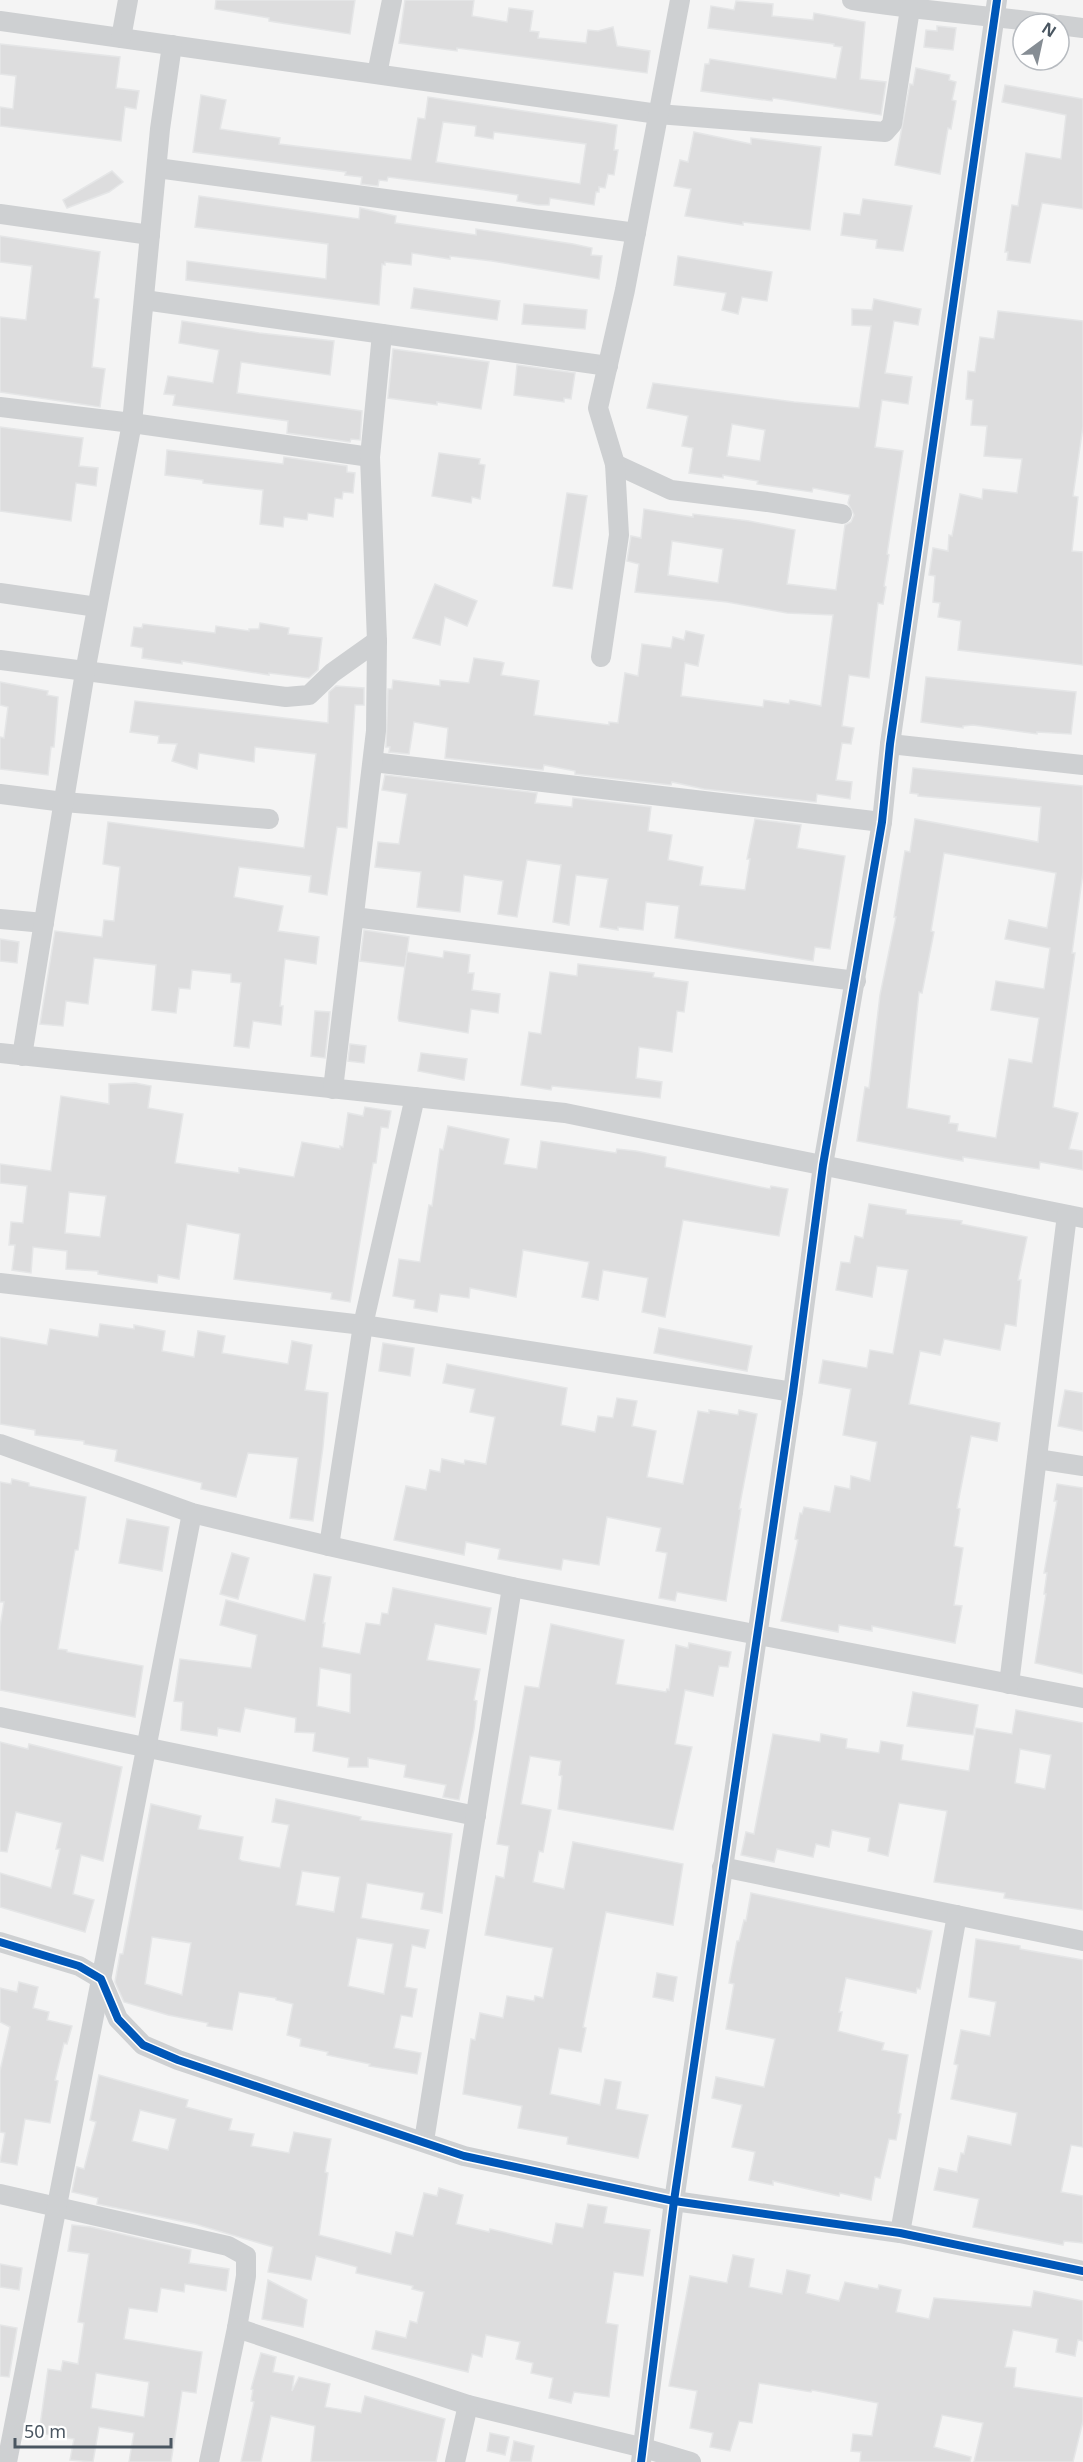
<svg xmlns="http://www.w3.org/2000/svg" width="1083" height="2462" viewBox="0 0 1083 2462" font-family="'Noto Sans',sans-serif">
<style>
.building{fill:#ddddde;stroke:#e5e6e7;stroke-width:1.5;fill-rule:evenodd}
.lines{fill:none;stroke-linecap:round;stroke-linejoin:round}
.minor{stroke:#ced0d2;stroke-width:20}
.cycleway-casing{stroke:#fff;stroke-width:11}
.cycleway{stroke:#0057b8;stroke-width:8}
</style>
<rect width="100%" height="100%" fill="#f4f4f4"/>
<!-- building -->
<g class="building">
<polygon points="216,0 355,0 350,34 269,21 269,18 215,9"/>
<polygon points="405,0 474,0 472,16 507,22 509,8 533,11 530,31 539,32 538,38 586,43 588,30 598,31 613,27 617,46 650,51 647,73 457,48 457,51 399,43"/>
<polygon points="736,1 773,4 772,16 813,20 814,13 865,22 860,79 886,82 881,115 773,98 772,101 701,91 705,64 709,64 710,59 836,79 842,47 834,46 834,44 708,28 711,6 734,10"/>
<polygon points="937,26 956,28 953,50 924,47 926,30 937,31"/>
<polygon points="0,44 120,57 116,88 139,91 136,109 125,107 121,141 0,126 0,107 13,109 16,76 0,74"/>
<polygon points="916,68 950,75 949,80 956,82 952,100 956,101 951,129 948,128 940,174 895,165 910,84 913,85"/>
<polygon points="1005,85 1083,99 1083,209 1042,203 1030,263 1007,260 1008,252 1005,252 1012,205 1018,206 1026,153 1061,159 1066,115 1002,102"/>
<path d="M201 95 226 100 220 129 280 138 279 144 411 160 418 118 425 119 428 97 606 123 617 125 614 150H618L614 175 608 174 605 188 599 187V192H596L594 205 550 198 549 205H538L517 201 518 195 471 188 388 177 387 181 379 180 378 186 361 184 362 177 345 175 346 172 193 152ZM443 122 476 126 475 136 493 139 494 132 586 144 580 184 436 162Z"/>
<polygon points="694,132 751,144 751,138 821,147 810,230 743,222 743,225 685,216 691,189 674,186 680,160 688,162"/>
<polygon points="112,171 123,182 109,192 67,208 63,200"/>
<polygon points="199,196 359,219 360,208 396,216 395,223 476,235 476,229 573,244 592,248 591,255 602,256 599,279 492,261 450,256 450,259 412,253 411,265 385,262 385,265 382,264 379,305 186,280 187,261 326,279 328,244 195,227"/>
<polygon points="863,199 912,206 903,251 876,248 877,240 841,235 844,213 860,215"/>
<polygon points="0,236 100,252 94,298 99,299 92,367 105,369 100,407 0,392 0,317 26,320 32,266 0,262"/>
<polygon points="678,256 772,272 767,301 742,297 738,314 722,310 726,293 674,285"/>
<polygon points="414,288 500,301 497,320 411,308"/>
<path d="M874 299 921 309 918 325 894 321 885 373 912 377 908 404 882 400 875 447 903 451 887 554 889 555 884 586 886 587 883 604 878 603 869 678 849 675 842 726 854 728 851 744 842 743 836 780 852 782 850 799 817 794 816 802 704 789 672 782 671 785 575 774V771L544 765 543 770 445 758 448 728 414 722 409 754 389 752 390 747H386L388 689H392L393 680 440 686V680L469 683 474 658 501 662 504 663 501 675 539 681 534 715 609 725V722L618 723 625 673 638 676 642 644 671 648 673 637 684 640 686 631 704 635 698 666 685 663 681 696 763 707 764 700 789 704 790 700 821 706 833 615 787 613 727 602 635 592 639 564 627 561 631 536 641 538 644 509 693 517V514L749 521 795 530 787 584 836 590 845 525 851 522 854 515 848 503 850 495 813 488 812 492 757 484 758 481 723 475V478L689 473 693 448 682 446 688 416 647 408 653 383 794 402 859 408 871 326 852 325V309L872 310ZM732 424 765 430 760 461 727 456ZM672 541 723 549 718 583 668 575Z"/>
<polygon points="524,304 587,310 585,329 522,324"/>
<polygon points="998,311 1083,321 1083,426 1073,496 1078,497 1072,551 1083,552 1083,665 958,650 961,621 938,617 940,603 933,602 935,576 929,575 933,548 948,551 949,535 952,536 960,494 982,499 983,489 1017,493 1022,459 984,456 987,426 971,425 973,400 966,399 968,371 975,372 980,337 994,339"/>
<polygon points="182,321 259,333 334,341 330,375 241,362 237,393 362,411 360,440 351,439 350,442 287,433 288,421 173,405 175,395 164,394 168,376 213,383 219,350 179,343"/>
<polygon points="393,349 489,362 481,409 437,402 437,405 388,398"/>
<polygon points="517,365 575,373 571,399 564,398 564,402 514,395"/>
<polygon points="0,427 83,438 79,466 98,468 96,486 76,483 71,521 0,511"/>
<polygon points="167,450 283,464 284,457 347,466 347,472 355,473 353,493 343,492 342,499 335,498 333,517 308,513 307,520 284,517 283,527 260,524 263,490 203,483 203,480 165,475"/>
<polygon points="439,453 480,459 479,464 485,465 480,499 472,497 471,503 432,496"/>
<polygon points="567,493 587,496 572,589 553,586"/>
<polygon points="435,584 477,601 467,626 445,617 440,645 413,638"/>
<polygon points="260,623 289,628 288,634 322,638 318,670 309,678 269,673 269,675 182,661 182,664 142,658 143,648 131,646 134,627 142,628 143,624 215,633 216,626 249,631 249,629 259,629"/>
<polygon points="926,677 1076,692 1071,734 1037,732 1037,734 973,725 963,726 963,728 921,722"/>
<polygon points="0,682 48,691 47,695 58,697 54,747 51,747 48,775 0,769 0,737 4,738 8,707 0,705"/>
<polygon points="336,686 364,688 364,705 355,705 347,828 337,827 327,895 309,892 311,876 239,867 234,897 283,906 278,931 319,937 316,964 285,959 280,1006 283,1006 281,1025 253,1021 249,1048 234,1046 241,983 231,982 231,974 192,970 190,989 179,988 176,1013 152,1010 156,965 94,958 88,1004 66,1001 63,1026 40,1024 55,931 102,937 104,920 114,921 120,867 103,864 108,822 304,848 316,754 255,747 254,762 199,753 197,769 172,761 177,744 158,743 159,736 130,732 135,701 328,723 329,692"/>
<path d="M913 768 1083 786V872L1072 953H1075L1053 1107 1078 1113 1069 1149 1083 1151V1170L1040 1162 1039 1169 963 1157V1161L857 1141 865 1087 869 1088 880 995 896 917H894L905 851 910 852 915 819 1038 842 1041 807 918 796V794L910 793ZM944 853 1056 873 1047 928 1009 920 1005 939 1050 948 1044 989 996 981 991 1010 1039 1018 1032 1063 1009 1059 996 1138 957 1131 958 1124 949 1123 950 1116 907 1108 919 992 922 993 934 932 931 931Z"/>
<polygon points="385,775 537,793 535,803 572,807 573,798 651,807 648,831 672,835 668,860 703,867 700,885 745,890 750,859 747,859 755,819 801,825 797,848 845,856 830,949 815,947 813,961 675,938 679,906 646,902 643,930 618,927 618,930 600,927 608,879 576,875 569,925 553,922 561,865 527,860 517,917 498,914 503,881 464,875 460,912 417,907 421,872 375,867 378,842 399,844 407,794 382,790"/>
<polygon points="364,930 409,937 405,967 360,961"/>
<polygon points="0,939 19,942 17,963 0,961"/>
<polygon points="444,951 470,955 468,973 474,973 472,990 500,994 498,1013 471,1009 468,1033 399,1021 398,1018 407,952 443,958"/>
<polygon points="578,964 654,973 653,977 688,982 684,1012 677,1011 672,1052 639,1047 636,1078 662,1082 660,1098 552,1086 551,1090 521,1085 529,1032 541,1034 550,972 577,976"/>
<polygon points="315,1011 330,1012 325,1058 311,1056"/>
<polygon points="350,1044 366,1046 364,1063 348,1061"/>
<polygon points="421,1053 467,1059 464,1080 418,1071"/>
<path d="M135 1083 151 1086 148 1108 183 1114 175 1163 239 1173V1168L294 1177 302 1142 340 1149V1146L343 1147 348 1113 363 1116 365 1107 391 1111 388 1128 381 1127 376 1163H373L350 1302 331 1299 332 1293 234 1279 240 1234 187 1224 179 1279 158 1275 157 1283 98 1274V1271L66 1269 67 1251 33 1247 31 1273 12 1270 15 1245H9L11 1222 23 1223 27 1186 0 1183V1164L51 1171 61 1096 109 1104V1084ZM69 1192 106 1196 100 1237 65 1233Z"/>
<polygon points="448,1126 509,1139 504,1164 537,1169 541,1141 616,1153 617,1149 636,1151 666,1157 665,1167 770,1189 771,1186 788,1189 779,1236 683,1220 665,1317 642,1312 648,1278 603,1270 598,1300 582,1297 589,1262 523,1250 516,1297 470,1288 469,1298 440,1294 437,1312 414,1308 415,1300 393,1296 399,1259 420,1262 429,1205 432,1206 440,1149 443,1150"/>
<polygon points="869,1204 906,1210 906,1214 962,1221 961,1224 1027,1237 1018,1280 1021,1280 1016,1326 1005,1324 1000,1350 944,1339 940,1355 920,1351 909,1404 1000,1423 997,1441 971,1436 957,1508 960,1509 954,1546 963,1548 954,1605 962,1606 955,1643 872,1626 872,1631 839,1625 838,1632 781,1621 798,1540 795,1539 800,1513 802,1514 804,1507 830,1512 835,1486 850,1489 851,1476 870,1481 877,1442 843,1435 851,1389 819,1383 823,1360 867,1368 870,1350 893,1354 908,1270 877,1266 872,1297 836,1290 841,1262 850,1263 855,1236 863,1238"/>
<polygon points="100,1324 134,1329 134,1325 165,1331 162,1351 194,1357 198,1331 225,1336 222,1353 288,1364 292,1341 312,1345 305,1390 328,1393 323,1447 313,1521 290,1518 298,1458 248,1453 236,1497 201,1489 202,1483 115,1461 117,1450 84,1444 84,1441 35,1435 35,1430 0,1424 0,1337 47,1345 50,1329 98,1337"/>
<polygon points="659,1328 752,1346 747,1371 654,1353"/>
<polygon points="383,1343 414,1348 410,1376 379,1371"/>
<polygon points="447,1364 567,1388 561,1425 595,1432 598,1416 613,1418 617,1398 637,1401 632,1426 656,1431 647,1477 683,1484 698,1411 709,1413 709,1410 738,1415 739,1410 757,1414 739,1509 741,1509 726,1601 677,1592 675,1601 659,1598 667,1553 656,1551 661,1528 607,1517 599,1565 563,1559 561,1570 498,1559 500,1549 466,1542 464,1555 394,1540 406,1486 426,1490 430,1470 440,1472 442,1459 464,1464 465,1460 486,1464 495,1417 470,1412 475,1389 443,1383"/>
<polygon points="1065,1390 1083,1393 1083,1431 1058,1426"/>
<polygon points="12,1479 29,1483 29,1486 86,1497 78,1550 75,1550 58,1649 67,1650 67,1652 143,1666 135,1717 0,1690 0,1627 4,1602 0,1602 0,1482 11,1484"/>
<polygon points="1057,1484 1083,1488 1083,1674 1035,1663 1046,1594 1044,1594 1047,1573 1044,1573 1057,1501 1054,1501"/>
<polygon points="127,1519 169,1527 162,1571 119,1563"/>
<polygon points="232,1553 249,1558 238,1599 220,1594"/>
<path d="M314 1574 331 1577 323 1623H325L322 1647 360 1654 366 1623 380 1625 382 1613 388 1614 393 1588 491 1608 486 1634 435 1624 427 1660 480 1669 474 1700 477 1701 474 1729 459 1800 443 1797 446 1785 404 1777 406 1765 368 1758V1767H348L349 1758 313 1751 315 1733 295 1732 296 1718 245 1708 240 1732 218 1728 217 1736 181 1730 183 1702 174 1701 180 1659 251 1668 257 1635 220 1625 226 1600 305 1621ZM320 1668 351 1674 350 1713 317 1706Z"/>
<polygon points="551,1624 624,1640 616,1684 666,1692 667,1689 669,1690 676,1645 688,1648 689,1643 731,1652 728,1667 719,1666 713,1696 685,1690 675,1744 692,1747 673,1830 558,1809 562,1776 559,1775 561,1761 530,1756 521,1804 551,1810 543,1852 539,1851 533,1882 564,1889 573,1842 683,1864 673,1925 606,1912 583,2027 586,2028 581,2052 559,2048 550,2094 600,2105 605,2079 621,2082 616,2109 648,2115 638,2158 567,2144 568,2137 518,2128 522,2106 463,2094 471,2039 475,2040 480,2013 503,2018 507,1996 534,2001 535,1996 543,1998 553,1948 485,1935 496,1876 504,1878 509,1846 497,1844 525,1686 539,1688"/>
<polygon points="913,1692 978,1705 973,1735 907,1726"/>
<path d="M1016 1710 1083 1723V1910L1004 1898 1005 1893 934 1882 947 1811 899 1803 888 1856 868 1851 870 1838 832 1830 829 1847 816 1844 813 1857 777 1849 774 1862 741 1855 746 1832 754 1834 773 1734 820 1742 821 1734 847 1739 846 1748 879 1753 881 1741 903 1745 901 1760 969 1771 976 1728 1012 1734ZM1020 1749 1051 1755 1045 1789 1015 1783Z"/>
<polygon points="0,1742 28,1749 29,1744 122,1767 103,1861 81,1855 73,1894 94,1900 85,1932 0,1907 0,1873 51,1888 60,1849 56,1849 62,1823 16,1812 7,1852 0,1851"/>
<path d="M276 1799 361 1817 360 1820 452 1834 442 1913 421 1909 424 1893 367 1883 361 1918 429 1930 425 1948 412 1945 405 1987 417 1989 412 2017 401 2015 394 2048 421 2053 417 2074 369 2066 370 2064 327 2055 328 2052 300 2046 301 2039 287 2035 293 2004 276 2000V1998L239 1992 232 2030 207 2026 208 2023 168 2015 124 2002 115 1982 120 1954H123L151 1804 201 1816 198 1829 243 1837 239 1859 242 1861 280 1868 289 1825 272 1822ZM302 1871 340 1877 334 1912 296 1905ZM152 1937 191 1943 182 1995 145 1984ZM357 1938 393 1944 384 1994 348 1986Z"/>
<polygon points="751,1893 932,1931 920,1989 917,1988 916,1993 846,1978 839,2012 842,2012 838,2031 884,2043 882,2050 908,2055 898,2113 901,2114 896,2140 889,2139 880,2178 875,2177 871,2200 840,2193 839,2196 773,2181 773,2185 749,2180 755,2152 732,2147 742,2105 712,2098 716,2077 764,2087 775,2039 726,2029 734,1984 729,1983 737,1941 739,1941 744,1920 746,1921"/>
<polygon points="976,1939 1020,1946 1020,1949 1083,1960 1083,2147 1071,2145 1061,2192 1083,2196 1083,2243 1064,2241 1063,2245 973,2227 979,2199 934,2190 939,2168 957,2172 961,2153 964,2154 968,2136 1011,2145 1017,2113 951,2099 958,2065 954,2064 961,2030 990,2036 996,2002 969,1997"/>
<polygon points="657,1973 677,1977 673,2001 653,1997"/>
<polygon points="19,1982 38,1987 33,2008 49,2012 47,2020 72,2026 67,2044 64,2043 55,2080 58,2081 50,2123 25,2119 17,2165 0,2162 5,2133 0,2132 0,2071 10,2027 0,2022 0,1988 17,1992"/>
<path d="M99 2075 188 2100 186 2107 232 2119 229 2130 254 2134 251 2146 289 2153 294 2132 331 2139 325 2172 328 2173 319 2235 391 2254 396 2232 413 2236 424 2193 437 2196 439 2188 463 2195 456 2224 489 2232 490 2229 552 2244 556 2223 583 2228 588 2204 607 2207 604 2223 650 2230 643 2276 614 2272 606 2323 618 2325 609 2397 574 2392 571 2403 549 2398 553 2378 531 2373 533 2363 516 2359 520 2342 486 2335 482 2357 472 2354 468 2372 372 2349 376 2331 406 2338 410 2321 417 2323 424 2292 412 2289 413 2286 356 2273 357 2267 316 2256 311 2280 268 2272 273 2247 195 2224 97 2204 98 2198 72 2192 77 2167 84 2169 96 2122 90 2120ZM140 2110 176 2119 168 2150 132 2141Z"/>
<path d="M72 2225 91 2227 191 2250 189 2263 229 2269 226 2291 185 2284 184 2292 161 2288 157 2312 129 2308 124 2339 202 2352 196 2393 182 2391 171 2462H129L134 2433 99 2427 93 2462 70 2460 74 2439 39 2433 48 2369 61 2371 63 2361 78 2364 84 2323 78 2322 89 2254 68 2251ZM96 2373 149 2382 144 2417 91 2408Z"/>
<polygon points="733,2255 754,2259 749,2287 782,2294 787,2270 810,2275 806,2293 839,2301 845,2282 878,2289 879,2285 901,2290 896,2312 929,2319 934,2298 1031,2307 1034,2291 1083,2301 1083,2341 1078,2340 1075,2356 1056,2352 1058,2339 1013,2330 1005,2367 1016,2368 1014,2387 1083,2398 1083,2421 1073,2462 974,2462 983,2423 942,2415 934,2447 971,2457 970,2462 860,2462 861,2452 851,2451 853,2434 872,2436 878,2403 812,2390 811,2392 759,2383 752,2423 739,2421 730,2451 710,2447 713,2433 690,2428 697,2391 669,2386 690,2276 727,2283"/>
<polygon points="0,2264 22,2268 19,2290 0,2287"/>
<polygon points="268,2280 307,2300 303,2327 262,2319"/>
<polygon points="0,2325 17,2328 9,2377 0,2376"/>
<polygon points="261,2353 276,2357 273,2372 294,2376 292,2391 299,2377 330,2384 325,2407 361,2413 365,2396 445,2419 436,2462 311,2462 315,2426 271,2416 261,2462 241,2462 254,2402 251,2401 253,2390 251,2389"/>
<polygon points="490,2433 509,2437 505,2455 487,2451"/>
<polygon points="514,2441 534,2446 531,2462 510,2462"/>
</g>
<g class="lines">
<!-- minor -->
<g class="minor">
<path d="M852 0C919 11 986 15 1052 24"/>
<polyline points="0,21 658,114 885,132 892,124 910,9"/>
<polyline points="1059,25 1083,28"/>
<polyline points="121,38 128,0"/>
<polyline points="377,74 392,0"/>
<polyline points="157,168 636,233"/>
<polyline points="0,214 150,235"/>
<polyline points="144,300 608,366"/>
<polyline points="0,407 132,423 370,457"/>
<polyline points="615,464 671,490 767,502 842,514"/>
<polyline points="0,593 97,607"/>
<polyline points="601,657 619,535 615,464 598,408 625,290 680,0"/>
<polyline points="0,660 286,697 309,695 332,673 377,641"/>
<polyline points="890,744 1083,765"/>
<polyline points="373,762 882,822"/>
<polyline points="0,794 64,802 269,819"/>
<polyline points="354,917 856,981"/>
<polyline points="0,919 44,923"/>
<polyline points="0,1053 565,1113 1083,1218"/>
<polyline points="22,1056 85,672 132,423 160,129 172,45"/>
<polyline points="333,1089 376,731 377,641 370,457 382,334"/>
<polyline points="0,1283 363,1325 793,1392"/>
<polyline points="0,1444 192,1513 329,1546 512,1587 1083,1698"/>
<polyline points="1037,1459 1083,1466"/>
<polyline points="329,1546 363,1325 415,1097"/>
<polyline points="1009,1684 1067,1215"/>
<polyline points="0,1717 476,1816"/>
<polyline points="722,1867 1083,1941"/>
<polyline points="0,1942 79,1966 101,1979 118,2019 143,2045 178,2060 464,2156 674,2201 900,2233 1083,2271"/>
<polyline points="424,2141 512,1587"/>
<polyline points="0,2194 228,2246 246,2256 246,2276 237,2328 209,2462"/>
<polyline points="900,2233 957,1915"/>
<polyline points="237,2328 468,2405 644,2448 691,2462"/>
<polyline points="7,2462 192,1513"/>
<polyline points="455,2462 468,2405"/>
<polyline points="641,2462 674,2201 793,1392 823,1165 882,822 890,744 997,0"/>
</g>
<!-- cycleway casing -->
<g class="cycleway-casing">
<g id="cycleway">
<polyline points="0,1942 79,1966 101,1979 118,2019 143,2045 178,2060 464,2156 674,2201 900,2233 1083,2271"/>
<polyline points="641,2462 674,2201 793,1392 823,1165 882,822 890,744 997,0"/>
</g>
</g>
<!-- cycleway -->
<use href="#cycleway" class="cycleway"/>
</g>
<!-- north arrow -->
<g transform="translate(1041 42) rotate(33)"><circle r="28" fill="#ffffff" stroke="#b7bbc0" stroke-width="1.5"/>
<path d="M0-4.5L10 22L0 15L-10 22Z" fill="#868d94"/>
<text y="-9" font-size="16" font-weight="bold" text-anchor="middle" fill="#4a5661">N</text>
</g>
<!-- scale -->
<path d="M15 2438v9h156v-9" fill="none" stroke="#4a5661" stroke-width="3"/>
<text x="24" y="2438" font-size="18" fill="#4a5661" stroke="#ffffff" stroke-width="4.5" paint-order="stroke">50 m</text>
</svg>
